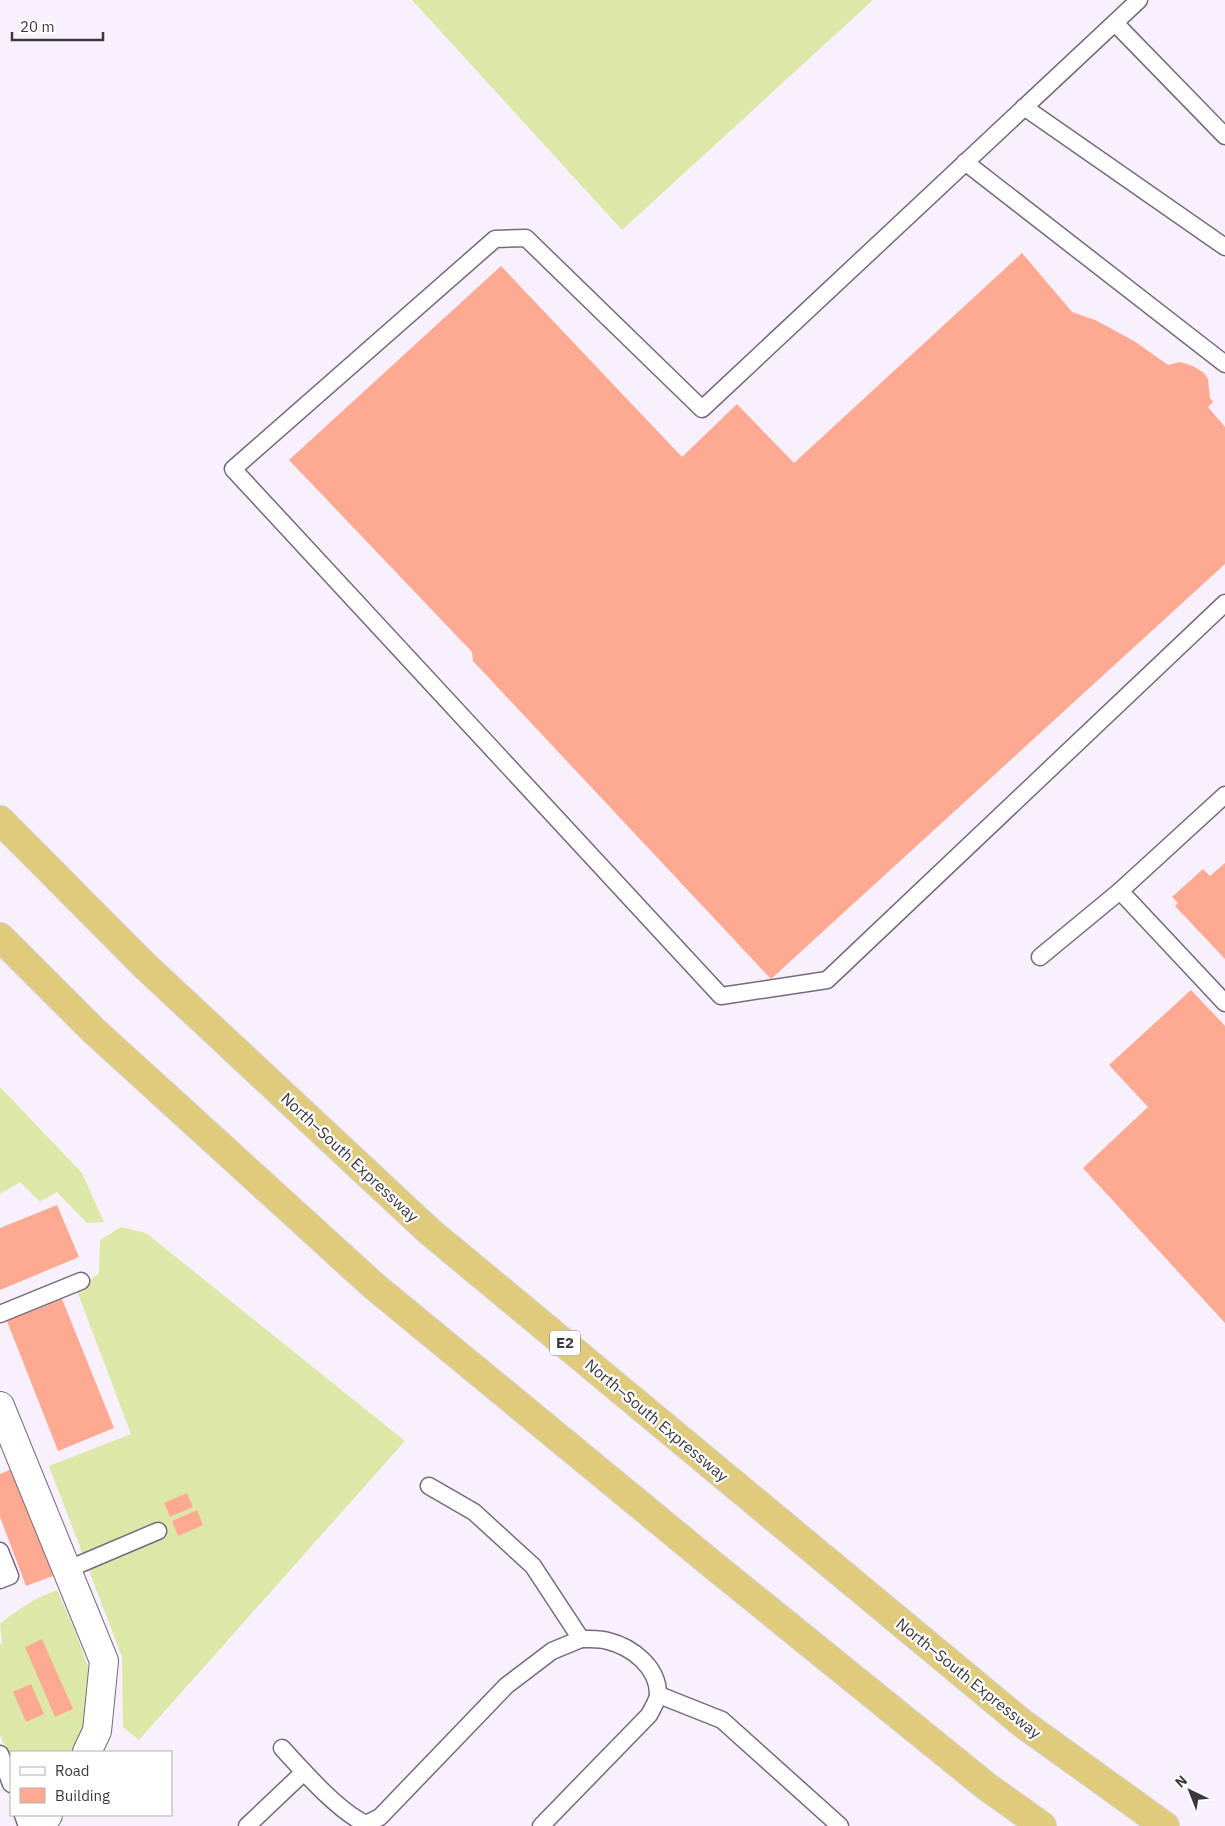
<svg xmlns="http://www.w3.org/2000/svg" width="1225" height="1826" viewBox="0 0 1225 1826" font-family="'IBM Plex Sans',sans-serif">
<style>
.grass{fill:#dde8a8}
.building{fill:#fea991}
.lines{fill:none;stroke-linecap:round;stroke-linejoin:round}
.service-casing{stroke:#76697d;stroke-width:19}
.minor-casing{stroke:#76697d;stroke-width:30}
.motorway-casing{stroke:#d4d3d5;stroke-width:30}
.service{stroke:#fff;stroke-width:16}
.minor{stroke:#fff;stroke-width:28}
.motorway{stroke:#e0ca7b;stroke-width:28}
.labels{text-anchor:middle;stroke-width:4.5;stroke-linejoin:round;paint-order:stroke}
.shield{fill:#fff;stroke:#777379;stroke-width:1}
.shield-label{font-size:15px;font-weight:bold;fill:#3d3740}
.street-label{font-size:16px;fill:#3d3740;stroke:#fff}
</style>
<rect width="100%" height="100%" fill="#f9f0fe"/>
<!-- grass -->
<g class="grass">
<polygon points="412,0 873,0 622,230"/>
<polygon points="0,1087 82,1173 104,1222 87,1223 57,1192 40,1202 20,1182 0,1194"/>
<polygon points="121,1227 146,1233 405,1441 139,1740 123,1727 122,1657 49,1466 131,1434 77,1291 99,1273 100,1240"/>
<path d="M57 1590 74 1628 90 1672 93 1696 80 1743 73 1752H11V1762L0 1735V1644L2 1643 0 1624C18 1609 35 1598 57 1590Z"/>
</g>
<!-- building -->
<g class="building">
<polygon points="1022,253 1072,312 1095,320 1112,329 1134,341 1168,365 1180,362 1193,366 1204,373 1208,379 1210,398 1213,402 1208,407 1225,427 1225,564 771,979 473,661 472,652 289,460 501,266 682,457 737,404 794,463"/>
<polygon points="1225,863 1225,959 1175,906 1178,903 1172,897 1203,869 1210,876"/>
<polygon points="1191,990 1225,1026 1225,1323 1083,1168 1148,1107 1109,1065"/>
<polygon points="57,1205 79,1257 0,1290 0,1228"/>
<polygon points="62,1299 114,1428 58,1451 7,1321"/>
<polygon points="14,1468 53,1576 26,1586 0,1517 0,1474"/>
<polygon points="187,1493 193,1507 170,1517 164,1503"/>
<polygon points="197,1510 203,1525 178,1536 172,1521"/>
<polygon points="42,1639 73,1709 55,1717 25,1647"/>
<polygon points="31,1684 44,1714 26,1722 13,1692"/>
</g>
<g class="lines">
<!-- service casing -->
<g class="service-casing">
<g id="service">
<polyline points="1139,0 702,409 526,238 495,239 233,469 721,996 827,980 1225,603"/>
<polyline points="1115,23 1225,136"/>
<polyline points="1024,107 1225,247"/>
<polyline points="965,162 1225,364"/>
<polyline points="1120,891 1225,1003"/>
<polyline points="1040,957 1120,891 1225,795"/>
<polyline points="0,1314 81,1281"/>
<path d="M429 1486 474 1512 533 1566 581 1639C589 1639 600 1638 608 1641 632 1647 658 1667 658 1694 658 1700 652 1709 649 1715L541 1826"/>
<polyline points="0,1551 10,1576 0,1580"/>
<polyline points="66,1570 158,1531"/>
<polyline points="659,1695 722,1720 840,1826"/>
<path d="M282 1748C304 1772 338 1811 366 1824L380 1817 506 1686 552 1651 581 1639"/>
<polyline points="0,1754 11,1784"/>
<polyline points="23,1815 27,1826"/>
<polyline points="247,1826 304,1772"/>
</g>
</g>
<!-- minor casing -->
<g class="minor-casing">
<g id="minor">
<polyline points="0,1406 104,1661 97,1731 87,1752"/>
<polyline points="40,1826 48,1815"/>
</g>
</g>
<!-- motorway casing -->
<g class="motorway-casing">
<g id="motorway">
<polyline points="0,820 143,964 429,1231 1022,1723 1165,1826"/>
<polyline points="0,937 93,1030 374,1286 713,1565 986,1786 1042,1826"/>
</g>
</g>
<!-- service -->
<use href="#service" class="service"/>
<!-- minor -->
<use href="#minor" class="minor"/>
<!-- motorway -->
<use href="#motorway" class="motorway"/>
</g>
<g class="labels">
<!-- shield labels -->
<rect class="shield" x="550" y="1330.5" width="30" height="25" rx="4"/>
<g class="shield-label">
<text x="565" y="1348">E2</text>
</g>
<!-- street labels -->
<g class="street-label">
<text transform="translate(350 1157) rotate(43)" y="6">North–South Expressway</text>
<text transform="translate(657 1420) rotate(40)" y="6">North–South Expressway</text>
<text transform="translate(969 1678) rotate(39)" y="6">North–South Expressway</text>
</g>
</g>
<!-- legend -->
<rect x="10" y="1751" width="162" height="65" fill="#ffffff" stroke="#b1afb3"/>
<rect x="20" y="1767" width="25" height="8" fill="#ffffff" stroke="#b1afb3"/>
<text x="55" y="1776" font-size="15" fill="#3d3740">Road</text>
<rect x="20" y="1788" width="25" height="15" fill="#fea991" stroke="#b1afb3"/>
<text x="55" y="1801" font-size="15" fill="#3d3740">Building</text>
<!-- north arrow -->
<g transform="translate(1190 1791) rotate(317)" stroke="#ffffff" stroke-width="4" paint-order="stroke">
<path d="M0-4L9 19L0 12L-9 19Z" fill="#3d3740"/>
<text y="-8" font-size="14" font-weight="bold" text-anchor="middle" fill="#3d3740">N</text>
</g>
<!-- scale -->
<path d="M12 32v8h91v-8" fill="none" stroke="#3d3740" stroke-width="2.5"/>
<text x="20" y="32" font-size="15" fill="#3d3740" stroke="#ffffff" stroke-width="4" paint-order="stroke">20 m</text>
</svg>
